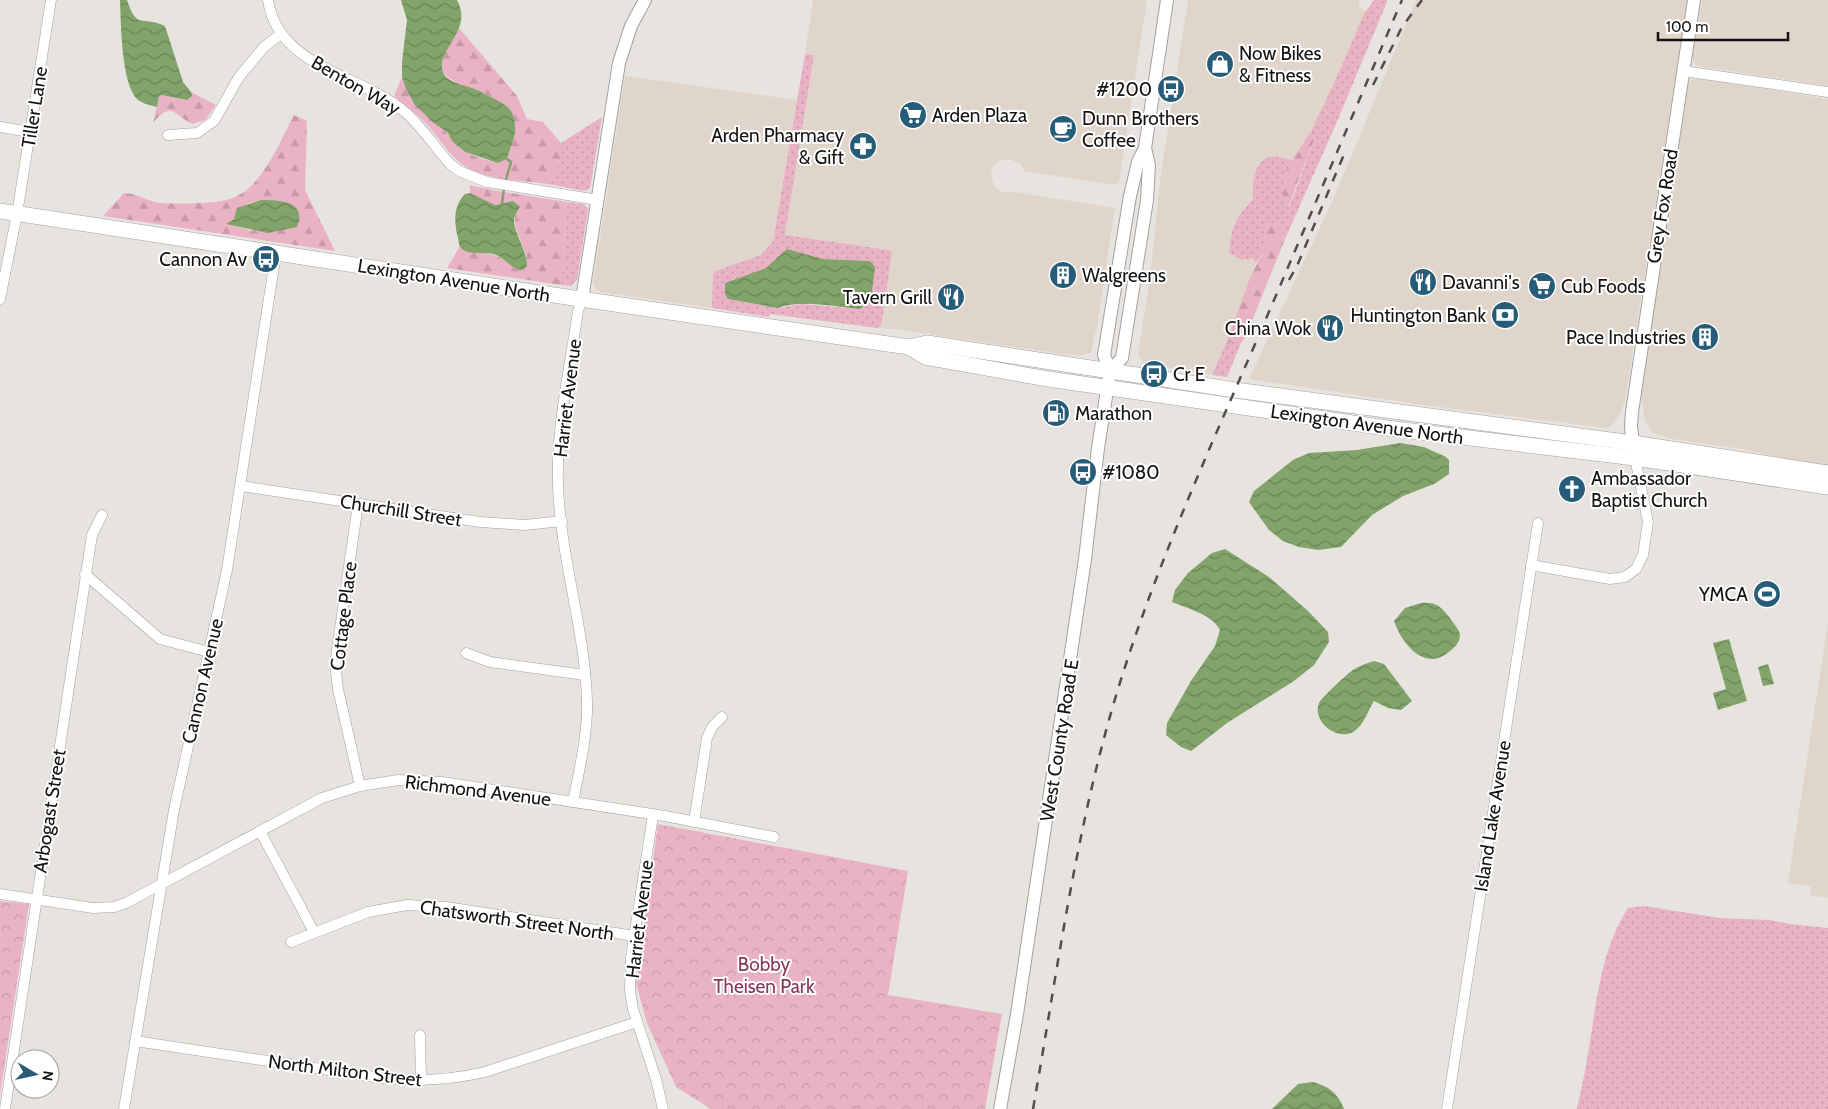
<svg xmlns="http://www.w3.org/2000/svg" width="1828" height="1109" viewBox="0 0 1828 1109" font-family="Cabin,sans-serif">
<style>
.built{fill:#dfd5cb}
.grass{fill:url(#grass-dots);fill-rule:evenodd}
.forest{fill:url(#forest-firs);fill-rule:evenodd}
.park{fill:url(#park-crowns)}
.water{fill:url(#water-waves)}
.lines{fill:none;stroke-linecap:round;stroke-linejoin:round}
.stream{stroke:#82a36a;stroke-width:2.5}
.minor-casing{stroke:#a4a09c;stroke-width:11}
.tertiary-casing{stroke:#a4a09c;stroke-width:14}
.secondary-casing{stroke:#a4a09c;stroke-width:16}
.minor{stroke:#fff;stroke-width:10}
.tertiary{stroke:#fff;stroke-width:12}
.secondary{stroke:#fff;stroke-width:15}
.rail{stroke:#504d4b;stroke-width:2.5;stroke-dasharray:9 9;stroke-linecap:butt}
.labels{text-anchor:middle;stroke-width:4;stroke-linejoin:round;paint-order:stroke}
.poi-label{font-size:19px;fill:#151312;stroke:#fff;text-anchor:start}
.street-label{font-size:19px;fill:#151312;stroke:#fff}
.park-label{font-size:19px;fill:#873558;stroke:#fff}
</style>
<defs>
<pattern id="grass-dots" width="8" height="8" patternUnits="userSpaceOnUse" patternTransform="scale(1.25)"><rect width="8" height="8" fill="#eab3c5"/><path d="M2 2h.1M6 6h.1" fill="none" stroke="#c899a8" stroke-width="1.8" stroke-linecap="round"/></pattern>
<pattern id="forest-firs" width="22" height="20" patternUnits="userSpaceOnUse" patternTransform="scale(1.25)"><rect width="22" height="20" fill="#eab3c5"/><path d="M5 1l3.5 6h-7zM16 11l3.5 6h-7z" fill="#c899a8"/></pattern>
<pattern id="park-crowns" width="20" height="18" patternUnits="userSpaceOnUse" patternTransform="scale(1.25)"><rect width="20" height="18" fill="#eab3c5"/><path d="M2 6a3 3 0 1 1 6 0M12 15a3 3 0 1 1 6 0" fill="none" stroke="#c899a8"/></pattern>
<pattern id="water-waves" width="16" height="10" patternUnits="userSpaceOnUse" patternTransform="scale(1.25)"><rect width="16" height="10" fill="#82a36a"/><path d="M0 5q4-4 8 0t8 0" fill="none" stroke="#698456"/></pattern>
</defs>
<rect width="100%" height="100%" fill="#e7e3df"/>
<!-- built -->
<g class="built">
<polygon points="813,0 1147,0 1119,183 1114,185 1024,171 1021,164 1010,159 1001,160 996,163 992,168 991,173 994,186 1001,192 1015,192 1115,208 1097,326 1091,353 1078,355 1062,354 902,330 877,328 881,325 883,315 892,255 785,235 814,55 805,54"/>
<polygon points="1188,0 1359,0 1359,6 1366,12 1336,79 1311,131 1293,160 1279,157 1253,196 1253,198 1238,215 1233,225 1229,253 1252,258 1256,263 1225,346 1212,375 1145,365 1138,355 1150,277 1161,173"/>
<polygon points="1416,0 1687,0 1625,401 1620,414 1611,426 1606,428 1424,405 1249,379 1336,193"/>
<polygon points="1702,0 1828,0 1828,86 1697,66 1692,59"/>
<polygon points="625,76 797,100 773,241 761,255 715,271 713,275 712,308 601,292 597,290 593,284"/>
<polygon points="1697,78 1828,99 1828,466 1798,462 1742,449 1672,439 1653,433 1645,421 1641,394 1653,314 1688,86 1692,79"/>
<polygon points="1828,622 1828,898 1810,895 1811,886 1788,883"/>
</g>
<!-- grass -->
<g class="grass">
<path d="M1374 0H1387V2L1336 124 1285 239 1283 236 1282 227 1272 223 1266 226 1263 251 1256 263 1252 258 1242 260 1229 253C1232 225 1234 219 1253 199 1252 186 1254 160 1270 157 1277 155 1286 159 1293 160L1285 175 1289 208 1314 140 1311 131 1336 79 1364 14Z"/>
<path d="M805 54 814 55 785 235 888 250 892 252 883 315 881 325 877 328 770 314 769 317 712 308 713 275 715 271 761 255 773 241ZM800 253 823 259 870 261 860 309 802 304 777 308 728 299 732 280 752 274 766 268 776 260Z"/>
<path d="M602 117 590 188 585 191 548 184C556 170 562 160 561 143Z"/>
<polygon points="567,202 584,204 588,209 577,280 571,286 561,285"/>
<polygon points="1234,340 1241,343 1227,377 1212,375 1225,346"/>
<path d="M1644 906 1720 918 1769 920 1790 924 1828 928V1109H1577C1581 1089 1586 1069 1589 1048 1597 1000 1601 950 1628 908Z"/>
</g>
<!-- forest -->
<g class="forest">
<path d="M459 28 517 96 527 119 543 122 561 143 562 155 558 166 548 184C524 181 497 180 475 172 454 163 443 143 429 127 419 115 406 106 394 96L402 77C411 104 425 114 446 132 453 138 455 146 464 151 474 157 487 160 498 163L507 159 512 145C508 135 496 100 489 96 476 88 443 83 442 67 441 53 455 40 459 28Z"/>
<path d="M191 92 216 105 205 120 193 124C174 116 172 100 153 123L159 96 162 95 187 100 192 96Z"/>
<path d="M294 115 307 121 305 190 335 251 103 216 124 193C138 193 148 202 161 203 177 204 215 204 230 199 262 189 279 143 294 115ZM261 200H271L252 231 227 224 234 219 247 204Z"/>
<path d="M1311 131 1314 140 1296 186 1288 209C1271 182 1297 154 1311 131Z"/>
<path d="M470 185 498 191 567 202 561 285 447 268 460 246C471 257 487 248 504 260L527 257 516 229 513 201 494 205 470 193Z"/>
<polygon points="1272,223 1283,227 1283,236 1285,239 1246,336 1241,343 1234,340 1225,346 1250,278 1263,251 1266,226"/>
</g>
<!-- park -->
<g class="park">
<polygon points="658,824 908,871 888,995 1002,1014 985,1109 711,1109 676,1087 647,1023 636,983"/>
<polygon points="0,901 29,904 0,1095"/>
</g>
<!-- water -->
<g class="water">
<path d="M120 0H127C137 31 142 15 165 26L183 82 191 92 192 96 187 100 162 95 159 96 157 107C150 105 144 104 138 100 121 85 121 23 120 0Z"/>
<path d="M401 0H457C474 31 435 50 443 72 447 84 469 85 479 91 484 93 488 96 493 98 507 106 514 108 515 126 516 138 510 148 507 159L498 163 465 152 459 147 452 141 448 133 434 123 415 105 406 89 402 77V62L407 20Z"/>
<path d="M470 193 495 205 513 201 520 207C518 210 515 215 514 218 513 233 527 249 527 266L523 270C511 270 507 259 496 255 486 251 475 255 465 251 459 248 459 244 458 238 454 223 453 206 465 194Z"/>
<path d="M261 200C279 200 308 201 297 227L268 233 226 224 234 219 237 208Z"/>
<path d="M787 249 823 259 870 261 875 267 871 300 860 309C834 307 803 299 777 308L728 299 725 294V283L766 268Z"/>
<polygon points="1400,443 1424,447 1446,457 1449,460 1449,474 1434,484 1403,496 1372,515 1341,547 1318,550 1299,547 1283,541 1269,530 1249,502 1254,491 1293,460 1309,453 1357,450"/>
<path d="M1225 549 1269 577 1308 611 1328 632 1329 642 1314 665 1294 681 1227 723 1191 751 1181 747 1166 735 1167 723 1191 681 1215 646 1220 630C1212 614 1188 609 1172 602L1175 590 1188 573 1212 553Z"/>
<path d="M1421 603C1437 602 1440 606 1450 618 1453 623 1459 629 1460 635 1460 642 1455 647 1450 651 1425 673 1402 644 1394 621L1405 608Z"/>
<polygon points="1729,639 1747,701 1718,710 1713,693 1726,689 1713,643"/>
<path d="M1374 661 1384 664 1412 701 1401 710 1388 708 1374 701C1369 709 1365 721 1358 728 1343 745 1311 724 1319 703 1321 698 1347 674 1353 670 1359 666 1367 663 1374 661Z"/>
<polygon points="1768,664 1774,684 1763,686 1758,667"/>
<path d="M1313 1082C1328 1086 1338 1093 1344 1109H1272L1298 1084Z"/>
</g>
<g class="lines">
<!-- stream -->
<g class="stream">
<polyline points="505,183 511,162 507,159"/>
<polyline points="502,204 504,188"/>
</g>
<!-- minor casing -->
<g class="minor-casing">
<g id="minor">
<path d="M268 0C278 68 361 74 405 112 422 127 435 147 450 164L459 171 487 182 598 200"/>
<polyline points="1683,71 1828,92"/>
<polyline points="0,127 30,132"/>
<polyline points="168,135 197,133 214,121 239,77 264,47 281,34"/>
<polyline points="0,299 17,214 51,0"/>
<polyline points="241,486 480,522 525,525 562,521"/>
<polyline points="358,504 335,664 338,689 360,786"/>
<polyline points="1531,565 1610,579 1625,577 1636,569 1643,555 1648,522 1635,458"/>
<polyline points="85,574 160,639 209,652"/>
<polyline points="466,653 490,662 585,675"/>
<path d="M573 802C579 770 588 735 587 701 585 628 560 557 558 484 556 428 570 367 578 311L582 299"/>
<polyline points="653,815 631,957 630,991 633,1009 656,1079 663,1109"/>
<polyline points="694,822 707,738 712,727 722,717"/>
<polyline points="260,831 314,932"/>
<polyline points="0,894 93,908 114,907 126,903 322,798 360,786 398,780 442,782 665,816 774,837"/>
<polyline points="291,942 368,912 407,905 446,907 635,936"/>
<polyline points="420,1035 421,1081"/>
<path d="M135 1041 381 1078C417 1082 450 1080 485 1072L637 1022"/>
<polyline points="5,1109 92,535 102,515"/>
<polyline points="124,1109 174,810 227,570 276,253"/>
<polyline points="1447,1109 1538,523"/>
</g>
</g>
<!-- tertiary casing -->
<g class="tertiary-casing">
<g id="tertiary">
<polyline points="582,299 619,63 631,26 645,0"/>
<polyline points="1110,371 1122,358 1147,200 1149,165 1145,148 1167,0"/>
<polyline points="1634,453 1631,426 1632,412 1694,0"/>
<polyline points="1000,1109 1017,1014 1085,559 1098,448 1110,371 1104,355 1130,196 1138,162 1145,148"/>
</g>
</g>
<!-- secondary casing -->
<g class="secondary-casing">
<g id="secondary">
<polyline points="0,211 526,291 888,344 909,347 927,343 1235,390 1633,443 1828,473"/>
<polyline points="909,347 925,357 1048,379 1387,428 1635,458 1828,487"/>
</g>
</g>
<!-- minor -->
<use href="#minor" class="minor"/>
<!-- tertiary -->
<use href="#tertiary" class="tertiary"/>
<!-- secondary -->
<use href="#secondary" class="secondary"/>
<!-- rail -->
<g class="rail">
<polyline points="1373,85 1402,27 1422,0"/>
<polyline points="1289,280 1297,266 1345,152"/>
<path d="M1033 1109C1059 962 1078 812 1124 670 1160 558 1209 450 1256 342 1305 228 1353 114 1402 0"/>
</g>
</g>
<!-- icons -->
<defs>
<g id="shop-disc" transform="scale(1.4375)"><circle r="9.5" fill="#275c78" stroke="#fff"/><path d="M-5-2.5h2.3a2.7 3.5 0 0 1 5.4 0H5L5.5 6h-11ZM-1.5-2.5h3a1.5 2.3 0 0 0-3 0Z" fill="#fff"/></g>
<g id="bus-disc" transform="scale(1.4375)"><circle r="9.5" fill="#275c78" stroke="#fff"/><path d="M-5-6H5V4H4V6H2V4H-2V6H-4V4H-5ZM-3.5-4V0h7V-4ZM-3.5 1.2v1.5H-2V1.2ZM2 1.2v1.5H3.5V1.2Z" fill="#fff"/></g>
<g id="supermarket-disc" transform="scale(1.4375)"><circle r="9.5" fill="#275c78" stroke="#fff"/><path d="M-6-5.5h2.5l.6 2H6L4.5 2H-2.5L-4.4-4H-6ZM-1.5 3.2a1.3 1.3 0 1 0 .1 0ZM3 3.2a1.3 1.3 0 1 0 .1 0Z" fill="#fff"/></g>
<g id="cafe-disc" transform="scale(1.4375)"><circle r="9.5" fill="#275c78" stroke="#fff"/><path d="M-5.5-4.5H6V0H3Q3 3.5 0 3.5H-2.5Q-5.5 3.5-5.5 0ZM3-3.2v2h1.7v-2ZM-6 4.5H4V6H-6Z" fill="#fff"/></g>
<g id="pharmacy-disc" transform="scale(1.4375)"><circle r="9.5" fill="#275c78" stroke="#fff"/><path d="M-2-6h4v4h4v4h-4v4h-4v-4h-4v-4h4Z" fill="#fff"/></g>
<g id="building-disc" transform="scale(1.4375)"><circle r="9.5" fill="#275c78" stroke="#fff"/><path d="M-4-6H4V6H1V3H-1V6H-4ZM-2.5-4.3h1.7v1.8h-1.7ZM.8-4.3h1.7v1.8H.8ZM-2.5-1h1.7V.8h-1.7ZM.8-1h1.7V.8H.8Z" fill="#fff"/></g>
<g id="restaurant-disc" transform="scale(1.4375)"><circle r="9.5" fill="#275c78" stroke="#fff"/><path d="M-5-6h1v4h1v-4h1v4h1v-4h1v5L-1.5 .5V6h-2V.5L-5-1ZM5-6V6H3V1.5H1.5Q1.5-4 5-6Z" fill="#fff"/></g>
<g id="bank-disc" transform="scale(1.4375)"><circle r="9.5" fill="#275c78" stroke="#fff"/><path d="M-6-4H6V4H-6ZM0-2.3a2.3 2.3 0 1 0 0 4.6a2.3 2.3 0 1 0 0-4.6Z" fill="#fff"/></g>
<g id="fuel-disc" transform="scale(1.4375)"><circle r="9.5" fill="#275c78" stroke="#fff"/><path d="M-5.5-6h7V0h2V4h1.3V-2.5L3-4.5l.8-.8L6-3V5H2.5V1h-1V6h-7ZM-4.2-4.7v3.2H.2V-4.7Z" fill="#fff"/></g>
<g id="church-disc" transform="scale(1.4375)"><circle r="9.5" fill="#275c78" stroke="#fff"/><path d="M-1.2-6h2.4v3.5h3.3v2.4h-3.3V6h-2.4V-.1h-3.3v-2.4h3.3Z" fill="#fff"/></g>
<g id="stadium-disc" transform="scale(1.4375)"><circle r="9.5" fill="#275c78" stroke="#fff"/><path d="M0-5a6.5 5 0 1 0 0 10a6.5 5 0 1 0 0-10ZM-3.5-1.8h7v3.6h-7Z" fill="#fff"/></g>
</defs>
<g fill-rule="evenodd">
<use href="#shop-disc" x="1220" y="64"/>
<use href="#bus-disc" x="1171" y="89"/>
<use href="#supermarket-disc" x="913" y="115"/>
<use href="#cafe-disc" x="1063" y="129"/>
<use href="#pharmacy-disc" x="863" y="146"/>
<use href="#bus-disc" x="266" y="259"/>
<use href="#building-disc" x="1063" y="275"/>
<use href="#restaurant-disc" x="1423" y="282"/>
<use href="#supermarket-disc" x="1542" y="286"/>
<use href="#restaurant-disc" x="951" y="297"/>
<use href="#bank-disc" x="1505" y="315"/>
<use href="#restaurant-disc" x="1330" y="328"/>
<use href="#building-disc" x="1705" y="337"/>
<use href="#bus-disc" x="1154" y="374"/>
<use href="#fuel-disc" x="1056" y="413"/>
<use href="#bus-disc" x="1083" y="472"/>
<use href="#church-disc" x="1572" y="489"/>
<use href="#stadium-disc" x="1767" y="594"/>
</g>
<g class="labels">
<!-- poi labels -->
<g class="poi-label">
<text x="1239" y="60">Now Bikes<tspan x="1239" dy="22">&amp; Fitness</tspan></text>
<text x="1152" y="96" text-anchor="end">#1200</text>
<text x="932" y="122">Arden Plaza</text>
<text x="1082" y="125">Dunn Brothers<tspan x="1082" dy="22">Coffee</tspan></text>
<text x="844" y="142" text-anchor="end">Arden Pharmacy<tspan x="844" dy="22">&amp; Gift</tspan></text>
<text x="247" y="266" text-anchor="end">Cannon Av</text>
<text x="1082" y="282">Walgreens</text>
<text x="1442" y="289">Davanni's</text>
<text x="1561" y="293">Cub Foods</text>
<text x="932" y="304" text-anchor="end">Tavern Grill</text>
<text x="1486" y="322" text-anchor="end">Huntington Bank</text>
<text x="1311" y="335" text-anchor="end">China Wok</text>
<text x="1686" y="344" text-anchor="end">Pace Industries</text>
<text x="1173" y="381">Cr E</text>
<text x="1075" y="420">Marathon</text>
<text x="1102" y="479">#1080</text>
<text x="1591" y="485">Ambassador<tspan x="1591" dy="22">Baptist Church</tspan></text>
<text x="1748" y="601" text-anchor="end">YMCA</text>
</g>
<!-- street labels -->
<g class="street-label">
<text transform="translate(356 85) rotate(30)" y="7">Benton Way</text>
<text transform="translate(34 107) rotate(-81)" y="7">Tiller Lane</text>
<text transform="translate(1662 206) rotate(-81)" y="7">Grey Fox Road</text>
<text transform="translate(454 280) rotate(9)" y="7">Lexington Avenue North</text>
<text transform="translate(567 398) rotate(-83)" y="7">Harriet Avenue</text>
<text transform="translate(1367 424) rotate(8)" y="7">Lexington Avenue North</text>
<text transform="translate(401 510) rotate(9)" y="7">Churchill Street</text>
<text transform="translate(343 616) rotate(-83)" y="7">Cottage Place</text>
<text transform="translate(202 681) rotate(-77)" y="7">Cannon Avenue</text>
<text transform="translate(1059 740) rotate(-81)" y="7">West County Road E</text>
<text transform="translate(478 790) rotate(7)" y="7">Richmond Avenue</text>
<text transform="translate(49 811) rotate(-81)" y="7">Arbogast Street</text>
<text transform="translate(1492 816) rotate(-81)" y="7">Island Lake Avenue</text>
<text transform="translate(639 919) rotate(-83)" y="7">Harriet Avenue</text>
<text transform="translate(517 920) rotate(8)" y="7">Chatsworth Street North</text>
<text transform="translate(345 1070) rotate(7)" y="7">North Milton Street</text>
</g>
<!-- park labels -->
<g class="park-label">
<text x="764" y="971">Bobby<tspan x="764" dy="22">Theisen Park</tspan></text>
</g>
</g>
<!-- north arrow -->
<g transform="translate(35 1074) rotate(99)"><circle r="24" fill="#ffffff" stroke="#a1a1a0"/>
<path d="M0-4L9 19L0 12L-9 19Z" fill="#275c78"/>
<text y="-8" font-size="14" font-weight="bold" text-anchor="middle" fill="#151312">N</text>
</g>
<!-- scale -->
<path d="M1658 32v8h130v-8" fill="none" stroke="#151312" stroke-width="2.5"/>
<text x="1666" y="32" font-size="15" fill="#151312" stroke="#ffffff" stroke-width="4" paint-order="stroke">100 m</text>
</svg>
